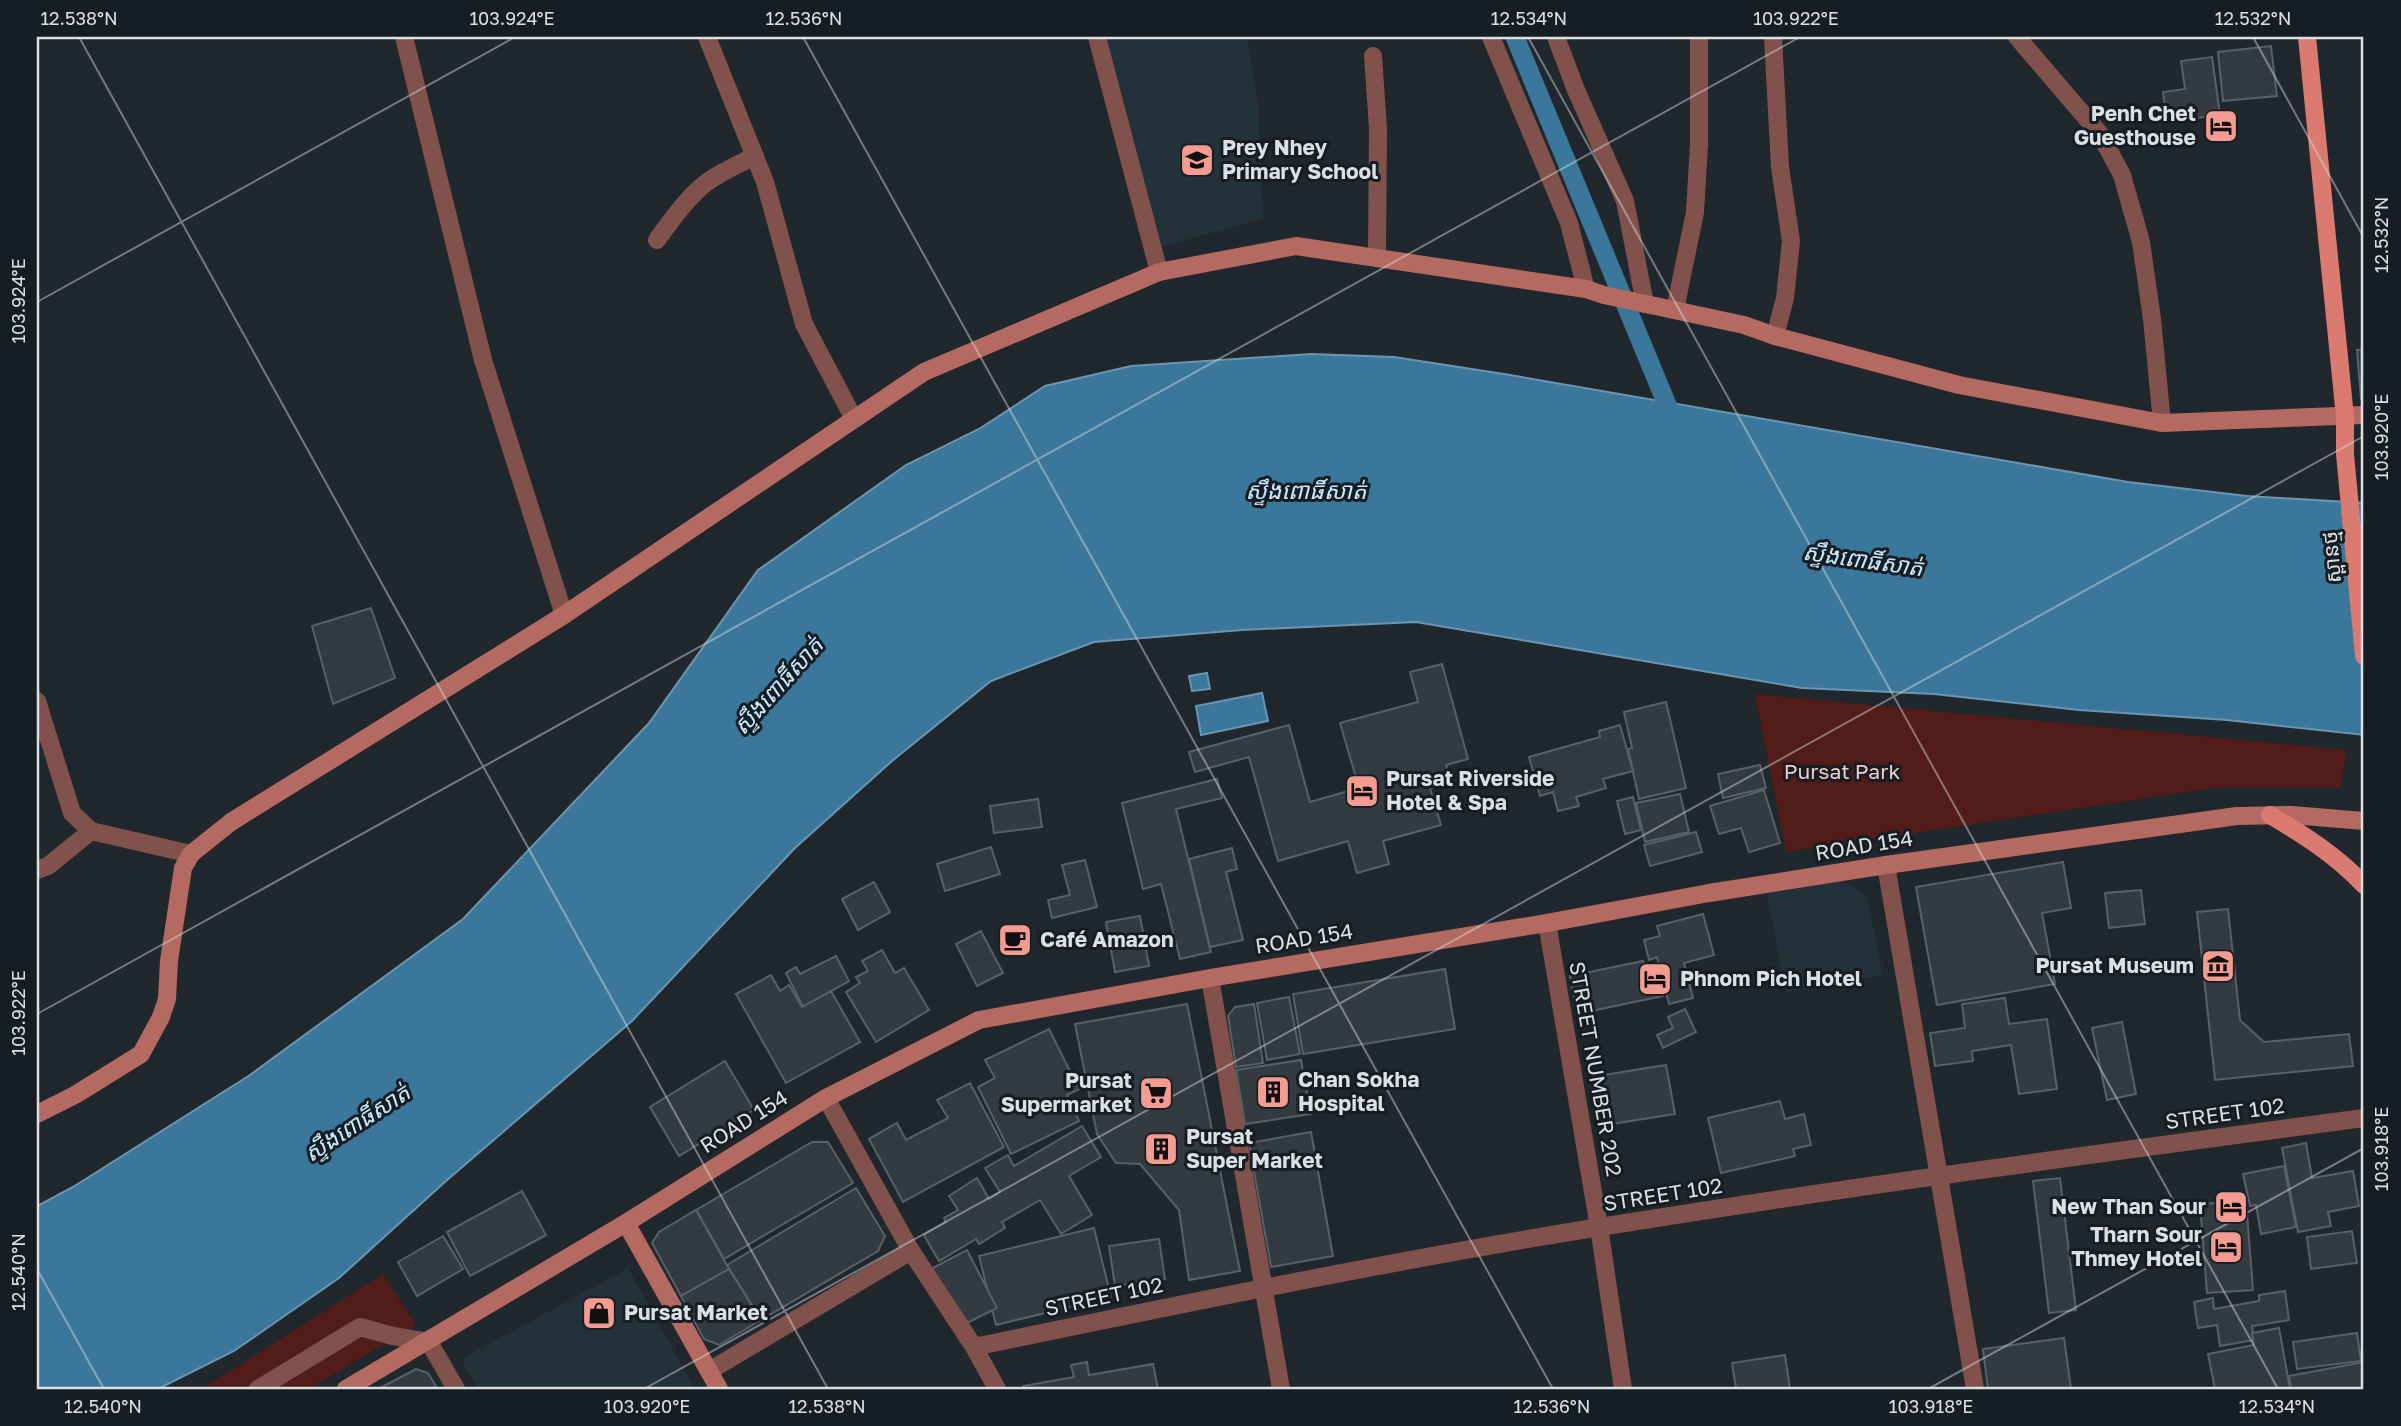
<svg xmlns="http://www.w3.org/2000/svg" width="2401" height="1426" viewBox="0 0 2401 1426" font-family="'Golos Text','Noto Sans Khmer',sans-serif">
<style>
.built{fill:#23313a}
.green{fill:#521d19}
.water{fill:#3b779b;stroke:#6b96b1;stroke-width:2}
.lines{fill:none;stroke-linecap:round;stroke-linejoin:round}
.canal{stroke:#3b779b;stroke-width:19}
.building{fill:#333b40;stroke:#586167;stroke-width:2}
.street{stroke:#81524c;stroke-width:18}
.secondary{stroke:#b46961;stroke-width:18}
.primary{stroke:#db7a70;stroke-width:18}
.ticks{fill:none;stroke:#dbe0e4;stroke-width:2;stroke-opacity:0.45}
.labels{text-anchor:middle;stroke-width:6;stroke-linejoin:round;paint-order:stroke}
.poi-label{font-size:21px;font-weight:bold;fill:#dbe0e4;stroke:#161e23;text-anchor:start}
.street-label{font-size:21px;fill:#dbe0e4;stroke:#161e23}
.park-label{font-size:21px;fill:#f3cbc6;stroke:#161e23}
.water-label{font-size:23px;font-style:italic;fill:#c6e7fd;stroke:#161e23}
.neatline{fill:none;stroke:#dbe0e4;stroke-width:2.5}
.ticks-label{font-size:18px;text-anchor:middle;fill:#dbe0e4}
</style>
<rect width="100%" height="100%" fill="#20272d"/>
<!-- built -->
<g class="built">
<polygon points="1106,37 1247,37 1258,100 1263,219 1156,248"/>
<polygon points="1841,881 1851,885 1867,897 1883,975 1785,992 1767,894"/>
<polygon points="628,1268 695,1389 478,1389 461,1359"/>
</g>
<!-- green -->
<g class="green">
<polygon points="1755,694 2347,750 2340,788 2214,788 1786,852"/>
<polygon points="383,1274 416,1325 309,1389 202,1389"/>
</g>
<!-- water -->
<g class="water">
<polygon points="1311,354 1394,357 1504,374 2128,482 2247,496 2364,503 2364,735 2227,720 2079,710 1934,694 1802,688 1416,622 1242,630 1094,642 991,681 892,761 795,848 632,1021 446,1181 339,1278 234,1351 158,1389 37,1389 37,1206 73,1187 250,1075 463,919 649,723 758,570 906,465 979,429 1045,386 1131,366"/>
<polygon points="1207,673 1210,689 1192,691 1189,676"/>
<polygon points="1262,693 1268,721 1201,735 1196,706"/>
</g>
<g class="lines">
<!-- canal -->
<polyline class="canal" points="1515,37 1675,424"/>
</g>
<!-- building -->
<g class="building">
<polygon points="2271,46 2277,96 2223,101 2218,52"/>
<polygon points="2212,57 2220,115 2167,122 2163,92 2185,89 2181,61"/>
<polygon points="2357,350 2364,350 2364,399 2361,399"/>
<polygon points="371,608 395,678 333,704 312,626"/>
<polygon points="1442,664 1468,759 1446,765 1451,782 1430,788 1441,825 1383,841 1389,864 1357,873 1348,841 1278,861 1249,757 1195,772 1189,752 1289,725 1310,802 1359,788 1340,723 1418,702 1410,672"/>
<polygon points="1666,702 1686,788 1639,799 1628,749 1632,748 1624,712"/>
<polygon points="1620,725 1633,771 1603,779 1606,788 1576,797 1579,806 1558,811 1553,792 1540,796 1529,757 1600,737 1599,731"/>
<polygon points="1760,765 1766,788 1723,798 1718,774"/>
<polygon points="1217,779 1222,798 1176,809 1211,952 1180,959 1161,884 1143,889 1122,803"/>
<polygon points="1764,790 1780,843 1749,852 1741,828 1719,834 1710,806"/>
<polygon points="1680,794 1689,832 1645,842 1636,803"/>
<polygon points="1633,797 1641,830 1625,834 1617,801"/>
<polygon points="1038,799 1042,827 994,833 990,806"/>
<polygon points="1696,832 1702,852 1650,866 1644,845"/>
<polygon points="991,847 1000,874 945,891 937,864"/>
<polygon points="1232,848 1237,869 1226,872 1243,940 1210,947 1189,859"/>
<polygon points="1085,860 1097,907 1052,918 1048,900 1070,895 1062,865"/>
<polygon points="2063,862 2071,908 2042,913 2055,984 1937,1005 1916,887"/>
<polygon points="874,882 890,912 858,930 842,899"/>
<polygon points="2141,890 2145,924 2109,928 2105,893"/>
<polygon points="2228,909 2240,1020 2264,1042 2349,1034 2353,1066 2215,1080 2197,912"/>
<polygon points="1703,914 1714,955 1684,963 1693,998 1669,1004 1657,957 1649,960 1644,940 1660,936 1657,926"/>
<polygon points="1140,916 1149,966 1115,972 1106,922"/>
<polygon points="981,931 1003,973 977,986 956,944"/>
<polygon points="882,950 895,973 904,968 929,1010 876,1042 846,992 860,983 856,977 868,971 862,961"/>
<polygon points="836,956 849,981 803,1007 786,973 796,967 800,974"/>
<polygon points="1643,961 1648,985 1660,983 1663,996 1577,1014 1570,976"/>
<polygon points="1445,969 1455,1029 1303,1054 1293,994"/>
<polygon points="771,975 780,991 789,985 802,1007 831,991 860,1042 786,1083 736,994"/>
<polygon points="1289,997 1300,1054 1267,1060 1257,1003"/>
<polygon points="2005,998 2009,1024 2047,1019 2057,1089 2019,1094 2011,1045 1972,1051 1973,1061 1935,1066 1930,1033 1965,1028 1962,1004"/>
<polygon points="1187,1004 1240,1271 1189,1280 1179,1210 1140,1164 1116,1163 1097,1134 1075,1024"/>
<polygon points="1254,1004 1263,1063 1236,1067 1228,1016 1235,1007"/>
<polygon points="1685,1009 1696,1032 1663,1048 1657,1035 1673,1028 1668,1017"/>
<polygon points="2122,1022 2136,1094 2107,1100 2092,1028"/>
<polygon points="1049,1029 1079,1089 1067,1095 1079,1121 1011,1154 978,1087 995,1078 985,1060"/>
<polygon points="1301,1060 1311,1114 1245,1124 1236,1070"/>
<polygon points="725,1061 754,1110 679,1156 650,1107"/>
<polygon points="1666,1065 1675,1114 1599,1126 1591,1077"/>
<polygon points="970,1083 1004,1147 903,1202 869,1139 897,1123 906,1140 948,1118 937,1100"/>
<polygon points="1780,1101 1785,1119 1804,1114 1811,1145 1793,1149 1795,1156 1721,1173 1708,1118"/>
<polygon points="1082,1126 1101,1157 1069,1176 1092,1215 1061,1234 1040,1200 1002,1222 1005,1228 979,1244 976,1239 939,1261 924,1235 946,1222 944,1218 958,1210 949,1196 977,1178 989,1199 1000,1192 985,1168 1008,1155 1014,1166"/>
<polygon points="1311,1132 1333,1256 1271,1267 1249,1143"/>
<polygon points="812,1142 828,1142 853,1183 724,1259 696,1210"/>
<polygon points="2306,1143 2312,1178 2353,1171 2359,1206 2328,1212 2331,1226 2298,1232 2282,1148"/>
<polygon points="2284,1166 2296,1227 2261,1234 2256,1205 2250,1206 2243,1174"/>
<polygon points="2060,1178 2076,1310 2049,1313 2033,1181"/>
<polygon points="856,1188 885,1236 878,1251 761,1320 727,1265"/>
<polygon points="522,1191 546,1235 470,1276 447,1232"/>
<polygon points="2246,1201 2253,1290 2207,1293 2200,1204"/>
<polygon points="696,1210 729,1269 681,1296 652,1243 659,1232"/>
<polygon points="1094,1228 1111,1297 996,1325 979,1256"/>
<polygon points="2352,1231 2357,1263 2311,1269 2307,1237"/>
<polygon points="443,1236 463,1269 417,1296 398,1262"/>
<polygon points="1159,1239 1165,1279 1115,1286 1109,1246"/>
<polygon points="967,1250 997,1308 961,1326 931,1269"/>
<polygon points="729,1269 761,1320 719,1345 704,1339 681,1296"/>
<polygon points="2285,1291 2289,1320 2252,1326 2254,1340 2220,1346 2217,1325 2198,1328 2194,1302 2213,1298 2214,1309 2259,1301 2259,1295"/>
<polygon points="2279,1328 2290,1389 2215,1389 2208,1354 2254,1345 2252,1333"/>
<polygon points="2357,1333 2361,1361 2297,1369 2293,1342"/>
<polygon points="2064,1338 2071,1389 1988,1389 1983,1349"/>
<polygon points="1785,1355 1790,1389 1736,1389 1732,1363"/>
<polygon points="1087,1362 1089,1375 1153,1364 1158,1389 1023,1389 1023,1386 1074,1377 1071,1365"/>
<polygon points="2364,1362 2364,1389 2291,1389 2289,1376"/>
<polygon points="416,1369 428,1373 436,1386 430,1389 378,1389"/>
</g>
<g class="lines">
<!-- street -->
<g class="street">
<polyline points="404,37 483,360 564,615"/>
<polyline points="707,37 765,182 804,324 854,419"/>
<polyline points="1097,37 1159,272"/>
<polyline points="1491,37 1569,223 1586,289"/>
<polyline points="1556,37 1576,90 1625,201 1645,304"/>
<polyline points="1773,37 1780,167 1791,241 1785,298 1775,336"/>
<polyline points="2017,37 2100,134 2122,175 2141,242 2152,319 2162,423"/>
<polyline points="1373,56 1378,128 1377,256"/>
<path d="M657 240C670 222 684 202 701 187 716 174 737 165 755 156"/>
<polyline points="1675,310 1695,212 1699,144 1699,37"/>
<polyline points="37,701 72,813 91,831 191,854"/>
<polyline points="1886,865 1975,1389"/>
<polyline points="37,870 48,866 91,831"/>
<polyline points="1547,923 1599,1227 1623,1389"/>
<polyline points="1210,978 1281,1389"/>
<polyline points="826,1098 911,1251 974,1347 997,1389"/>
<path d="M974 1347C1182 1304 1390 1261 1600 1227 1854 1186 2109 1152 2364 1118"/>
<polyline points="709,1371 911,1251"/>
<polyline points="258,1389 360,1327 393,1336 429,1342 456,1389"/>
</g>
<!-- secondary -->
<g class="secondary">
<polyline points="37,1114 75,1095 141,1054 161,1017 167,999 169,961 183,868 191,854 231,822 564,615 924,372 1159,272 1296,246 1586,289 1604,295 1744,325 1775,336 1959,385 2162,423 2364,415"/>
<polyline points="626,1223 719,1389"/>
<polyline points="346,1389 626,1223 826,1098 979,1020 1210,978 1547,923 1709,893 1886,865 2237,816 2292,815 2364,821"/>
</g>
<!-- primary -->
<g class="primary">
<polyline points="2307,37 2345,417 2345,454 2364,656"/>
<path d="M2270 815C2304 835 2337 856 2364 885"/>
</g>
</g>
<!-- ticks -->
<path class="ticks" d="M79 37 828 1389M803 37 1553 1389M1528 37 2278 1389M2253 37 2364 238M37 302 515 37M37 1014 1800 37M37 1269 104 1389M644 1389 2364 436M1928 1389 2364 1148"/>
<!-- icons -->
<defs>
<g id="hotel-square" transform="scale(1.75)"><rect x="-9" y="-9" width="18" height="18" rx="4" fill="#f59c92" stroke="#161e23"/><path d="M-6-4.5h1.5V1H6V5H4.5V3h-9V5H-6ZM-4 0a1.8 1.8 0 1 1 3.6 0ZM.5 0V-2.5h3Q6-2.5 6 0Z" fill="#111"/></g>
<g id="school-square" transform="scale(1.75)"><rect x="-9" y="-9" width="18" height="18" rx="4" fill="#f59c92" stroke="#161e23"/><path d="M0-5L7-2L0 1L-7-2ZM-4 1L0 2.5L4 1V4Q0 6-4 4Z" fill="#111"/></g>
<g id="cafe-square" transform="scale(1.75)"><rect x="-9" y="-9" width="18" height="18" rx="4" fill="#f59c92" stroke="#161e23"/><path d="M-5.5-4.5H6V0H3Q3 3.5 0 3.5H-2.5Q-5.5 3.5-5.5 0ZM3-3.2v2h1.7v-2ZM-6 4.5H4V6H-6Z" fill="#111"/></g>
<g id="museum-square" transform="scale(1.75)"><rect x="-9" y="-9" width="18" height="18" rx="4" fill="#f59c92" stroke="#161e23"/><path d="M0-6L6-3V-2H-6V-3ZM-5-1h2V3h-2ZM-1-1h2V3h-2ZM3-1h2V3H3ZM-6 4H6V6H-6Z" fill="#111"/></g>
<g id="building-square" transform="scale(1.75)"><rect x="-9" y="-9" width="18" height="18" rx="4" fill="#f59c92" stroke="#161e23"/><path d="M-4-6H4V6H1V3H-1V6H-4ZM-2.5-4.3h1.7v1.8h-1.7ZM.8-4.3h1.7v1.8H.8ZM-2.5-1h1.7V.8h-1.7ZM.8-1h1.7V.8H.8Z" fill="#111"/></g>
<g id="supermarket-square" transform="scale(1.75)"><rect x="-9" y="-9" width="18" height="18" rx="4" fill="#f59c92" stroke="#161e23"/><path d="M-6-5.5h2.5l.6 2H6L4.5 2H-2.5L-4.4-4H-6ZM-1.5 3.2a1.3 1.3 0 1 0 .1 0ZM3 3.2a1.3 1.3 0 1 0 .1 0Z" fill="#111"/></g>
<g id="shop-square" transform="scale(1.75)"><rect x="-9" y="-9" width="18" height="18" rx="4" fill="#f59c92" stroke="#161e23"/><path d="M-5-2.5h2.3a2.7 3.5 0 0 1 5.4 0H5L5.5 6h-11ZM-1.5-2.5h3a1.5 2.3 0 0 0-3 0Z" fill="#111"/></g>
</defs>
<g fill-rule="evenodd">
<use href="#hotel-square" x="2221" y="126"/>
<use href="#school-square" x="1197" y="160"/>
<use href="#hotel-square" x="1362" y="791"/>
<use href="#cafe-square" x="1015" y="940"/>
<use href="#museum-square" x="2218" y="966"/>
<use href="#hotel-square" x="1655" y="979"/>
<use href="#building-square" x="1273" y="1092"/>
<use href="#supermarket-square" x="1156" y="1093"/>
<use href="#building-square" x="1161" y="1149"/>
<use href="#hotel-square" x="2231" y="1207"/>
<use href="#hotel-square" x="2226" y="1247"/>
<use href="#shop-square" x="599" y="1313"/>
</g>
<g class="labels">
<!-- poi labels -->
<g class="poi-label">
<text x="2196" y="121" text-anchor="end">Penh Chet<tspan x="2196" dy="24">Guesthouse</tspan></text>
<text x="1222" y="155">Prey Nhey<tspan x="1222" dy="24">Primary School</tspan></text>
<text x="1386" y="786">Pursat Riverside<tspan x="1386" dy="24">Hotel &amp; Spa</tspan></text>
<text x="1040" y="947">Café Amazon</text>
<text x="2194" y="973" text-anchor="end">Pursat Museum</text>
<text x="1680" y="986">Phnom Pich Hotel</text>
<text x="1298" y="1087">Chan Sokha<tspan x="1298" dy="24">Hospital</tspan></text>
<text x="1132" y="1088" text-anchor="end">Pursat<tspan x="1132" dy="24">Supermarket</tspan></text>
<text x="1186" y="1144">Pursat<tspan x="1186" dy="24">Super Market</tspan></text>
<text x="2206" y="1214" text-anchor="end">New Than Sour</text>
<text x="2202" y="1242" text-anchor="end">Tharn Sour<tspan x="2202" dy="24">Thmey Hotel</tspan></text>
<text x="624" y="1320">Pursat Market</text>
</g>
<!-- street labels -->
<g class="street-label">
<text transform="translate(2332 557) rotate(-95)" y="7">ស្ពានថ្ម</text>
<text transform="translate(1864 846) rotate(-9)" y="7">ROAD 154</text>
<text transform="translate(1304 939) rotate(-9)" y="7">ROAD 154</text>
<text transform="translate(1595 1069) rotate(80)" y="7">STREET NUMBER 202</text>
<text transform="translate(2225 1114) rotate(-8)" y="7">STREET 102</text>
<text transform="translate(744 1122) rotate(-32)" y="7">ROAD 154</text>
<text transform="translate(1663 1195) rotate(-9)" y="7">STREET 102</text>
<text transform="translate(1104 1297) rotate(-12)" y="7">STREET 102</text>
</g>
<!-- park labels -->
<g class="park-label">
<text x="1842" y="779">Pursat Park</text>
</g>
<!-- water labels -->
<g class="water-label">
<text x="1306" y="499">ស្ទឹងពោធិ៍សាត់</text>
<text transform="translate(1863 560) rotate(8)" y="8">ស្ទឹងពោធិ៍សាត់</text>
<text transform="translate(778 686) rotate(-48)" y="8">ស្ទឹងពោធិ៍សាត់</text>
<text transform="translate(357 1123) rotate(-33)" y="8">ស្ទឹងពោធិ៍សាត់</text>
</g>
</g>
<!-- border -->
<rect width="2401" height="1426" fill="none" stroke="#161e23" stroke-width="77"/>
<rect x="38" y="38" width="2324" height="1350" class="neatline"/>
<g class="ticks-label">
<text x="79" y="25">12.538°N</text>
<text x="512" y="25">103.924°E</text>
<text x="804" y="25">12.536°N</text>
<text x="1529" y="25">12.534°N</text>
<text x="1796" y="25">103.922°E</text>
<text x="2253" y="25">12.532°N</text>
<text transform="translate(2382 235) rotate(-90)" y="6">12.532°N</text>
<text transform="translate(19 301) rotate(-90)" y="6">103.924°E</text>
<text transform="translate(2382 437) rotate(-90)" y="6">103.920°E</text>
<text transform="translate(19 1013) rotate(-90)" y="6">103.922°E</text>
<text transform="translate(2382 1149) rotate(-90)" y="6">103.918°E</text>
<text transform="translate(19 1272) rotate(-90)" y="6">12.540°N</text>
<text x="103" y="1413">12.540°N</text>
<text x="647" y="1413">103.920°E</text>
<text x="827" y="1413">12.538°N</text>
<text x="1552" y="1413">12.536°N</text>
<text x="1931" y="1413">103.918°E</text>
<text x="2277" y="1413">12.534°N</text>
</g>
</svg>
